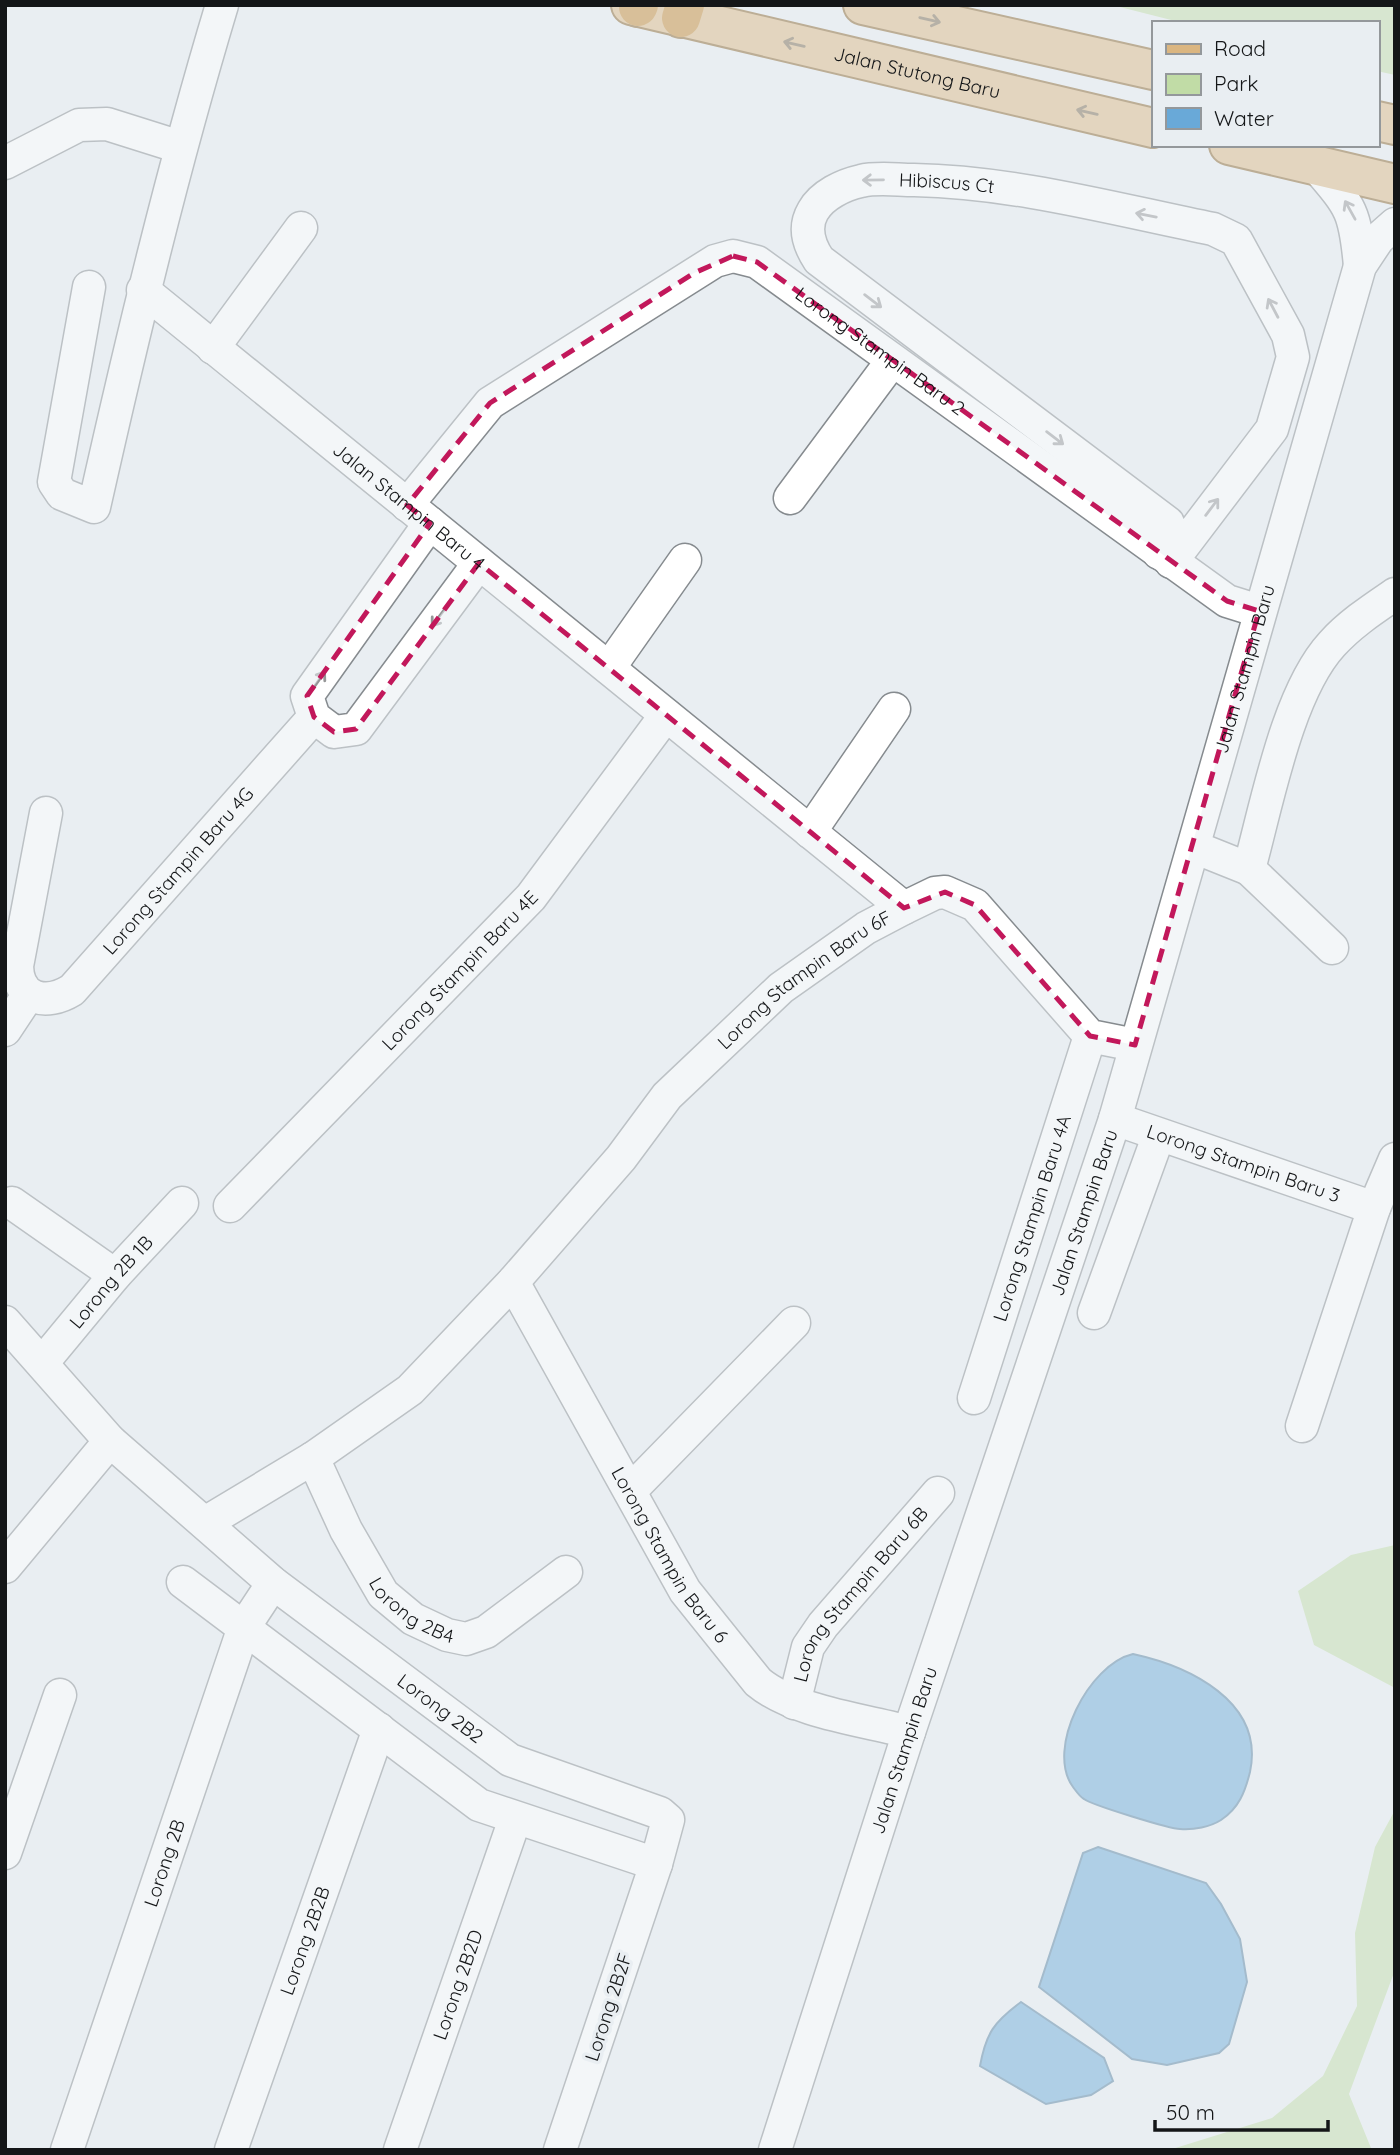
<svg xmlns="http://www.w3.org/2000/svg" width="1400" height="2155" viewBox="0 0 1400 2155" font-family="Quicksand,sans-serif">
<style>
.green{fill:#c1dca6}
.water{fill:#69a9d8;stroke:#507d9e;stroke-width:2}
.lines{fill:none;stroke-linecap:round;stroke-linejoin:round}
.minor-casing{stroke:#868b8f;stroke-width:35}
.major-casing{stroke:#865f26;stroke-width:42}
.highway-casing{stroke:#865f26;stroke-width:42}
.minor{stroke:#fff;stroke-width:32}
.major{stroke:#dbb681;stroke-width:38}
.highway{stroke:#c3862d;stroke-width:38}
.oneway{stroke:#78664c}
.oneway2{stroke:#959697}
.marked{fill:none;stroke:#c2185b;stroke-width:5;stroke-dasharray:14 9;stroke-linejoin:round}
.labels{text-anchor:middle;stroke-width:7;stroke-linejoin:round;paint-order:stroke}
.street-label{font-size:19px;fill:#141618;stroke:#e9eef2}
</style>
<rect width="100%" height="100%" fill="#e9eef2"/>
<!-- green -->
<g class="green">
<polygon points="1112,5 1395,5 1395,75 1377,71 1377,23 1183,23"/>
<polygon points="1395,1545 1395,1688 1314,1645 1298,1591 1351,1555"/>
<polygon points="1395,1810 1395,1970 1349,2094 1371,2148 1379,2150 1169,2150 1272,2118 1323,2076 1357,2006 1355,1933 1375,1847"/>
</g>
<!-- water -->
<g class="water">
<path d="M1133 1654C1188 1666 1265 1701 1250 1772 1245 1792 1239 1808 1221 1820 1210 1827 1194 1830 1180 1829 1170 1829 1092 1805 1084 1799 1080 1797 1076 1791 1073 1787 1045 1749 1089 1664 1133 1654Z"/>
<polygon points="1098,1847 1206,1883 1221,1904 1240,1939 1247,1982 1229,2044 1219,2053 1167,2065 1132,2059 1039,1987 1083,1853"/>
<path d="M1021 2002 1104 2058 1113 2081 1091 2095 1046 2104 980 2066C986 2033 994 2022 1021 2002Z"/>
</g>
<g class="lines">
<!-- minor casing -->
<g class="minor-casing">
<g id="minor">
<polyline points="5,163 79,125 107,124 180,147"/>
<path d="M1315 165C1351 207 1355 210 1360 266"/>
<path d="M89 287 54 482 62 494 94 507C132 338 172 171 222 5"/>
<path id="s1" d="M143 290 904 908"/>
<polyline points="213,348 301,228"/>
<polyline points="790,498 892,361"/>
<path id="s2" d="M407 505 490 403 715 261 733 256 757 262 1227 601 1259 611"/>
<polyline points="430,523 307,696 314,717 334,732 356,729 479,563"/>
<path id="s3" d="M1159 553 1171 533 1168 523 819 260C809 245 803 228 813 211 822 195 843 185 861 181 877 177 897 180 914 180 1015 182 1114 209 1213 229L1236 240 1288 335 1293 357 1272 429 1171 562"/>
<polyline points="609,668 685,560"/>
<path id="s4" d="M46 813 17 966C18 1000 46 1006 72 990L314 717"/>
<polyline points="810,832 894,709"/>
<polyline points="1194,847 1249,869"/>
<path d="M1332 948 1249 869C1267 804 1287 693 1332 644 1350 624 1373 609 1395 594"/>
<polyline points="5,1030 29,994"/>
<path id="s5" d="M1115 1119 1374 1208"/>
<polyline points="12,1203 115,1275"/>
<path id="s6" d="M230 1206 531 897 666 715"/>
<path id="s7" d="M513 1282 685 1591 758 1682C794 1712 864 1720 909 1732"/>
<polyline points="1094,1313 1158,1137"/>
<path id="s8" d="M5 1322 110 1441 273 1583 510 1760 660 1813 668 1820 656 1864 560 2150"/>
<path id="s9" d="M43 1362 115 1275 182 1203"/>
<path id="s10" d="M974 1398 1090 1036"/>
<polyline points="1302,1426 1374,1208 1395,1159"/>
<path id="s11" d="M313 1458 346 1530 383 1594 413 1619 447 1635 466 1639 486 1632 566 1572"/>
<polyline points="630,1491 794,1323"/>
<path id="s12" d="M205 1523 313 1458 410 1390 513 1282 621 1158 667 1096 781 988 866 928 904 908 935 893 945 892 975 905 1090 1036 1135 1045"/>
<polyline points="5,1567 110,1441"/>
<polyline points="183,1582 479,1805 656,1864"/>
<path id="s13" d="M794 1703 808 1647 823 1625 938 1493"/>
<polyline points="5,1853 60,1695"/>
<path id="s14" d="M67 2150 244 1627 273 1583"/>
<path id="s15" d="M231 2150 379 1729"/>
<path id="s16" d="M400 2150 515 1819"/>
<path id="s17" d="M775 2150 909 1732 1115 1119 1360 266 1378 239 1395 224"/>
</g>
</g>
<!-- major casing -->
<g class="major-casing">
<g id="major">
<path id="s18" d="M631 5 1153 128"/>
<polyline points="863,5 1153,70"/>
<polyline points="1377,121 1395,125"/>
<polyline points="1229,145 1395,184"/>
</g>
</g>
<!-- highway casing -->
<g class="highway-casing">
<g id="highway">
<polyline points="638,7 639,5"/>
<polyline points="681,18 685,5"/>
</g>
</g>
<!-- minor -->
<use href="#minor" class="minor"/>
<!-- major -->
<use href="#major" class="major"/>
<!-- highway -->
<use href="#highway" class="highway"/>
</g>
<!-- one-way arrows -->
<defs><path id="oneway-shaft" d="M-6 0H5M1.5-3L5.5 0L1.5 3" fill="none" stroke-width="1.6" stroke-linecap="round" stroke-linejoin="round" transform="scale(1.75)"/></defs>
<g class="oneway">
<use href="#oneway-shaft" transform="translate(930 20) rotate(13)"/>
<use href="#oneway-shaft" transform="translate(794 44) rotate(-167)"/>
<use href="#oneway-shaft" transform="translate(1087 112) rotate(-167)"/>
</g>
<g class="oneway2">
<use href="#oneway-shaft" transform="translate(873 180) rotate(179)"/>
<use href="#oneway-shaft" transform="translate(1350 210) rotate(-119)"/>
<use href="#oneway-shaft" transform="translate(1146 215) rotate(-169)"/>
<use href="#oneway-shaft" transform="translate(873 301) rotate(37)"/>
<use href="#oneway-shaft" transform="translate(1273 308) rotate(-118)"/>
<use href="#oneway-shaft" transform="translate(1055 438) rotate(37)"/>
<use href="#oneway-shaft" transform="translate(1212 507) rotate(-53)"/>
<use href="#oneway-shaft" transform="translate(438 618) rotate(127)"/>
<use href="#oneway-shaft" transform="translate(319 680) rotate(-55)"/>
</g>
<!-- marked area -->
<path d="M0 0H1400V2155H0ZM733 256 757 262 1227 601 1259 611 1135 1045 1090 1036 975 905 945 892 904 908 479 563 356 729 334 732 314 717 307 696 430 523 407 505 490 403 694 273Z" fill="#e9eef2" fill-opacity=".55" fill-rule="evenodd"/>
<path class="marked" d="M733 256 757 262 1227 601 1259 611 1135 1045 1090 1036 975 905 945 892 904 908 479 563 356 729 334 732 314 717 307 696 430 523 407 505 490 403 694 273Z"/>
<g class="labels">
<!-- street labels -->
<g class="street-label">
<text dy="7" stroke="none"><textPath href="#s18" startOffset="294">Jalan Stutong Baru</textPath></text>
<text dy="7" stroke="none"><textPath href="#s3" startOffset="667">Hibiscus Ct</textPath></text>
<text dy="7" stroke="none"><textPath href="#s2" startOffset="593">Lorong Stampin Baru 2</textPath></text>
<text dy="7" stroke="none"><textPath href="#s1" startOffset="343">Jalan Stampin Baru 4</textPath></text>
<text dy="7" stroke="none"><textPath href="#s17" startOffset="1554">Jalan Stampin Baru</textPath></text>
<text dy="7" stroke="none"><textPath href="#s4" startOffset="392">Lorong Stampin Baru 4G</textPath></text>
<text dy="7" stroke="none"><textPath href="#s6" startOffset="329">Lorong Stampin Baru 4E</textPath></text>
<text dy="7" stroke="none"><textPath href="#s12" startOffset="816">Lorong Stampin Baru 6F</textPath></text>
<text dy="7" stroke="none"><textPath href="#s5" startOffset="136">Lorong Stampin Baru 3</textPath></text>
<text dy="7" stroke="none"><textPath href="#s17" startOffset="987">Jalan Stampin Baru</textPath></text>
<text dy="7" stroke="none"><textPath href="#s10" startOffset="189">Lorong Stampin Baru 4A</textPath></text>
<text dy="7" stroke="none"><textPath href="#s9" startOffset="105">Lorong 2B 1B</textPath></text>
<text dy="7" stroke="none"><textPath href="#s7" startOffset="315">Lorong Stampin Baru 6</textPath></text>
<text dy="7" stroke="none"><textPath href="#s13" startOffset="130">Lorong Stampin Baru 6B</textPath></text>
<text dy="7" stroke="none"><textPath href="#s11" startOffset="186">Lorong 2B4</textPath></text>
<text dy="7" stroke="none"><textPath href="#s8" startOffset="584">Lorong 2B2</textPath></text>
<text dy="7" stroke="none"><textPath href="#s17" startOffset="420">Jalan Stampin Baru</textPath></text>
<text dy="7" stroke="none"><textPath href="#s14" startOffset="303">Lorong 2B</textPath></text>
<text dy="7" stroke="none"><textPath href="#s15" startOffset="222">Lorong 2B2B</textPath></text>
<text dy="7" stroke="none"><textPath href="#s16" startOffset="175">Lorong 2B2D</textPath></text>
<text transform="translate(608 2007) rotate(-72)" y="7">Lorong 2B2F</text>
</g>
</g>
<!-- border -->
<rect width="1400" height="2155" fill="none" stroke="#141618" stroke-width="14"/>
<!-- legend -->
<rect x="1152" y="21" width="228" height="126" fill="#e9eef2" stroke="#94989b" stroke-width="2"/>
<rect x="1166" y="44" width="35" height="10" fill="#dbb681" stroke="#94989b" stroke-width="2"/>
<text x="1214" y="56" font-size="21" fill="#141618">Road</text>
<rect x="1166" y="74" width="35" height="21" fill="#c1dca6" stroke="#94989b" stroke-width="2"/>
<text x="1214" y="91" font-size="21" fill="#141618">Park</text>
<rect x="1166" y="108" width="35" height="21" fill="#69a9d8" stroke="#94989b" stroke-width="2"/>
<text x="1214" y="126" font-size="21" fill="#141618">Water</text>
<!-- scale -->
<path d="M1155 2120v10h173v-10" fill="none" stroke="#141618" stroke-width="3.5"/>
<text x="1166" y="2120" font-size="21" fill="#141618" stroke="#e9eef2" stroke-width="5" paint-order="stroke">50 m</text>
</svg>
